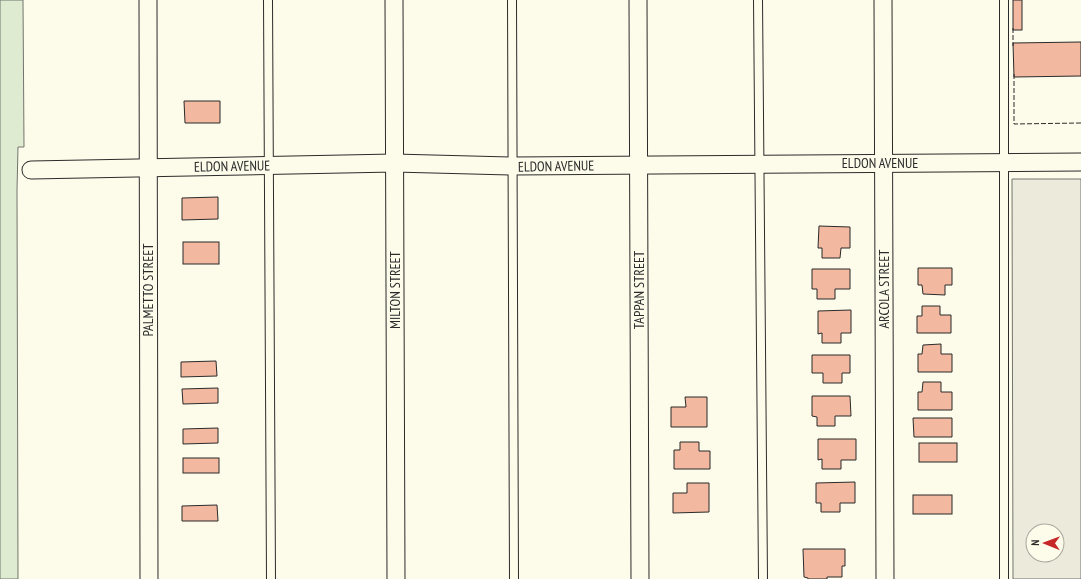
<svg xmlns="http://www.w3.org/2000/svg" width="1081" height="579" viewBox="0 0 1081 579" font-family="'PT Sans Narrow',sans-serif">
<style>
.green{fill:#deebd1;stroke:#74746e}
.parking{fill:#eceadb;stroke:#74746e;fill-rule:evenodd}
.building{fill:#f2b8a0;stroke:#2b2b2b}
.lines{fill:none;stroke-linecap:round;stroke-linejoin:round}
.lane-casing{stroke:#2b2b2b;stroke-width:10}
.street-casing{stroke:#2b2b2b;stroke-width:19}
.lane{stroke:#fdfbea;stroke-width:8}
.street{stroke:#fdfbea;stroke-width:17}
.fence{stroke:#2b2b2b;stroke-width:1;stroke-dasharray:5 2;stroke-linecap:butt}
.labels{text-anchor:middle;stroke-width:3;stroke-linejoin:round;paint-order:stroke}
.street-label{font-size:14px;fill:#2b2b2b;stroke:#fdfbea}
</style>
<rect width="100%" height="100%" fill="#fdfbea"/>
<!-- green -->
<polygon class="green" points="0,0 23,0 24,147 18,147 17,190 18,579 0,579"/>
<!-- parking -->
<path class="parking" d="M1012 179H1081V579H1013ZM1033 531H1057V555H1033Z"/>
<!-- building -->
<g class="building">
<rect x="1013" y="0" width="9" height="30"/>
<polygon points="1081,42 1081,76 1014,77 1013,43"/>
<polygon points="184,101 220,101 220,123 185,123"/>
<polygon points="218,197 218,219 182,220 182,198"/>
<polygon points="819,226 850,227 850,248 841,248 840,258 822,258 822,248 818,248"/>
<rect x="183" y="242" width="36" height="22"/>
<polygon points="918,268 952,268 952,285 945,285 945,295 923,294 922,285 918,285"/>
<polygon points="812,269 850,269 850,289 835,289 835,299 817,299 817,289 812,289"/>
<polygon points="922,306 940,306 940,315 951,315 951,333 917,333 917,316 922,316"/>
<polygon points="851,310 851,333 841,333 841,343 822,343 822,333 818,334 818,311"/>
<polygon points="941,344 941,354 952,354 952,372 918,372 918,354 922,354 923,345"/>
<polygon points="812,355 850,355 850,373 842,373 842,383 823,383 823,373 812,373"/>
<polygon points="216,361 217,376 181,377 181,362"/>
<polygon points="923,382 941,382 941,392 952,392 952,410 918,410 918,392 922,392"/>
<polygon points="218,388 218,403 183,404 182,389"/>
<polygon points="812,396 850,396 851,416 835,416 835,426 817,426 817,417 812,416"/>
<polygon points="685,397 707,397 707,427 671,427 671,407 686,407"/>
<polygon points="913,418 952,418 952,437 914,437"/>
<polygon points="218,428 218,443 183,444 183,429"/>
<polygon points="818,439 856,439 856,460 841,460 841,469 822,469 822,459 818,460"/>
<polygon points="680,442 699,442 699,451 710,451 710,469 674,469 674,450 680,450"/>
<rect x="919" y="443" width="38" height="19"/>
<rect x="183" y="458" width="36" height="15"/>
<polygon points="855,482 855,503 840,503 840,512 821,512 821,503 816,503 816,483"/>
<polygon points="687,483 709,483 709,512 673,513 673,493 687,493"/>
<rect x="913" y="495" width="39" height="19"/>
<polygon points="217,505 218,521 182,521 182,506"/>
<polygon points="803,549 845,549 845,566 842,566 842,577 827,577 827,579 808,579 808,578 804,577"/>
</g>
<g class="lines">
<!-- lane casing -->
<g class="lane-casing">
<g id="lane">
<polyline points="268,0 271,579"/>
<polyline points="512,0 514,579"/>
<polyline points="758,0 763,579"/>
<polyline points="1004,579 1004,0"/>
</g>
</g>
<!-- street casing -->
<g class="street-casing">
<g id="street">
<polyline points="148,0 149,579"/>
<polyline points="394,0 396,579"/>
<polyline points="638,0 640,579"/>
<polyline points="883,0 885,579"/>
<polyline points="31,170 394,163 513,166 1081,162"/>
</g>
</g>
<!-- lane -->
<use href="#lane" class="lane"/>
<!-- street -->
<use href="#street" class="street"/>
<!-- fence -->
<g class="fence">
<polyline points="1013,28 1013,46"/>
<polyline points="1014,74 1014,124 1081,123"/>
</g>
</g>
<g class="labels">
<!-- street labels -->
<g class="street-label">
<text x="880" y="168">ELDON AVENUE</text>
<text transform="translate(232 166) rotate(-1)" y="5">ELDON AVENUE</text>
<text transform="translate(556 166) rotate(-1)" y="5">ELDON AVENUE</text>
<text transform="translate(884 289) rotate(-90)" y="5">ARCOLA STREET</text>
<text transform="translate(148 290) rotate(-90)" y="5">PALMETTO STREET</text>
<text transform="translate(395 290) rotate(-90)" y="5">MILTON STREET</text>
<text transform="translate(639 290) rotate(-90)" y="5">TAPPAN STREET</text>
</g>
</g>
<!-- north arrow -->
<g transform="translate(1045 543) rotate(271)"><circle r="19" fill="#fdfbea" stroke="#a9a89e"/>
<path d="M0-3L7 15L0 10L-7 15Z" fill="#c62828"/>
<text y="-6" font-size="11" font-weight="bold" text-anchor="middle" fill="#2b2b2b">N</text>
</g>
</svg>
